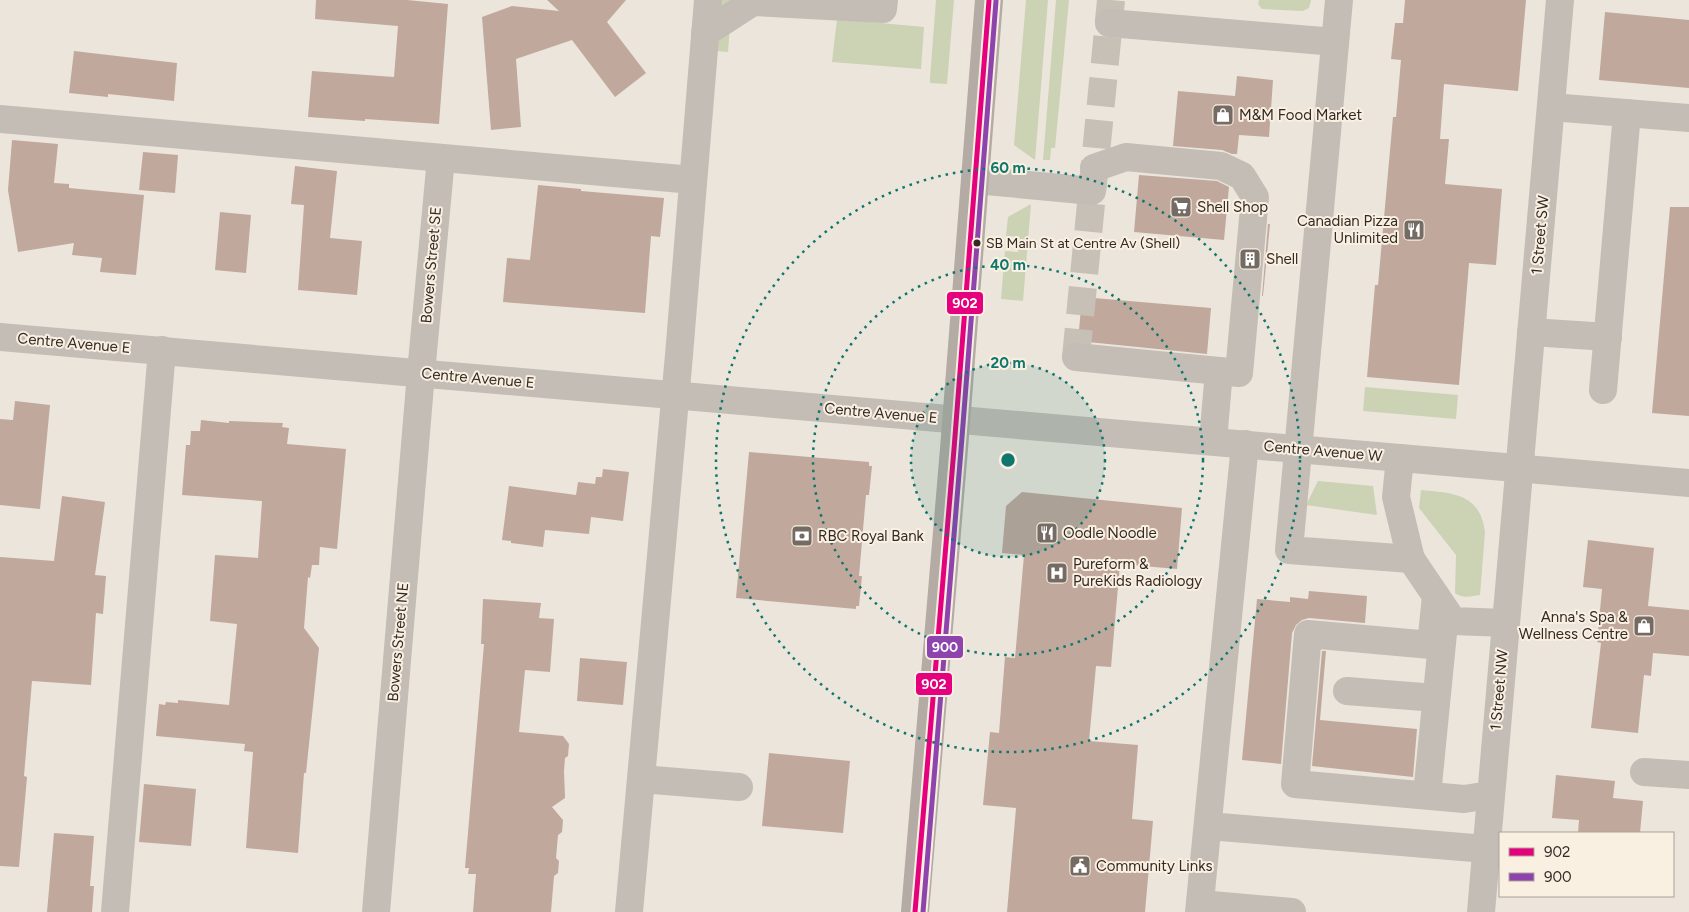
<svg xmlns="http://www.w3.org/2000/svg" width="1689" height="912" viewBox="0 0 1689 912" font-family="Figtree,sans-serif">
<style>
.grass{fill:#ccd2b4}
.building{fill:#c1a89c}
.lines{fill:none;stroke-linecap:round;stroke-linejoin:round}
.minor-tunnel{stroke:#c7c0b6;stroke-width:28;stroke-dasharray:28 14;stroke-linecap:butt}
.minor{stroke:#c4bdb6;stroke-width:28}
.major{stroke:#b3aba4;stroke-width:28}
.bus-1-casing{stroke:#faf0e2;stroke-width:9}
.bus-2-casing{stroke:#faf0e2;stroke-width:9}
.bus-1{stroke:#e5007d;stroke-width:5}
.bus-2{stroke:#8e44ad;stroke-width:5}
.ring{fill:none;stroke:#0f766e;stroke-width:2.5;stroke-dasharray:2.5 5}
.bus-dot{fill:#342a24;stroke:#faf0e2;stroke-width:2}
.labels{text-anchor:middle;stroke-width:4;stroke-linejoin:round;paint-order:stroke}
.bus-label{font-size:14px;fill:#342a24;stroke:#faf0e2;text-anchor:start}
.poi-label{font-size:15px;fill:#342a24;stroke:#faf0e2;text-anchor:start}
.street-label{font-size:15px;fill:#342a24;stroke:#faf0e2}
.centre{fill:#0f766e;stroke:#faf0e2;stroke-width:2.5}
.ring-label{font-size:15px;text-anchor:middle;font-weight:bold;fill:#0f766e;stroke:#faf0e2;stroke-width:4;stroke-linejoin:round;paint-order:stroke}
.line-badge{stroke:#faf0e2;stroke-width:2}
.badge-label{font-size:14px;text-anchor:middle;font-weight:bold;fill:#fff}
</style>
<rect width="100%" height="100%" fill="#ece5db"/>
<!-- grass -->
<g class="grass">
<polygon points="721,0 732,0 728,52 717,51"/>
<polygon points="936,0 954,0 947,84 930,83 930,78"/>
<polygon points="1026,0 1048,0 1035,160 1014,145"/>
<polygon points="1056,0 1069,0 1055,148 1051,148 1050,160 1043,160"/>
<polygon points="1259,0 1311,0 1309,8 1303,11 1262,9 1258,4"/>
<polygon points="837,19 924,27 921,69 832,62"/>
<polygon points="1031,204 1023,301 1001,299 1005,251 1018,252 1020,237 1006,236 1008,217"/>
<polygon points="1365,387 1458,395 1456,419 1363,411"/>
<polygon points="1318,481 1373,486 1377,515 1306,505"/>
<path d="M1421 490C1452 493 1480 493 1485 532L1480 595C1472 596 1462 599 1455 593L1456 555 1419 508Z"/>
</g>
<!-- building -->
<g class="building">
<polygon points="316,0 407,0 448,4 439,124 365,119 365,121 308,117 312,71 394,77 398,26 315,19"/>
<polygon points="547,0 626,0 607,22 646,73 615,97 572,40 516,59 521,127 491,130 482,17 512,6 559,11"/>
<polygon points="1405,0 1526,0 1518,91 1444,84 1440,139 1449,139 1445,184 1502,189 1496,265 1469,263 1459,385 1367,377 1375,285 1378,285 1393,117 1396,117 1401,60 1391,59 1395,23 1403,23"/>
<polygon points="1605,12 1689,20 1689,88 1599,80"/>
<polygon points="74,51 177,63 174,101 108,94 108,97 69,93"/>
<polygon points="1237,76 1273,80 1269,137 1239,135 1237,154 1232,154 1222,150 1173,146 1178,91 1235,96"/>
<polygon points="12,140 58,144 54,183 69,184 69,188 144,195 136,275 100,272 102,258 72,255 74,243 18,252 8,190"/>
<polygon points="143,152 178,155 175,193 139,190"/>
<polygon points="295,166 337,171 330,238 362,241 357,295 298,290 304,205 291,204"/>
<polygon points="1139,175 1217,181 1229,187 1224,240 1134,232"/>
<polygon points="538,185 581,189 581,191 664,198 660,237 651,236 645,313 503,302 507,258 530,260"/>
<polygon points="1670,207 1689,207 1689,416 1652,413"/>
<polygon points="220,212 251,215 246,273 215,270"/>
<polygon points="1268,224 1270,224 1263,296 1262,296"/>
<polygon points="1082,297 1211,308 1207,354 1078,341"/>
<polygon points="15,401 50,405 40,509 0,505 0,419 13,420"/>
<polygon points="201,420 229,423 229,421 283,423 282,427 289,428 287,444 346,449 337,549 320,547 319,565 312,565 310,578 308,577 304,628 319,648 306,773 304,773 298,853 246,848 253,752 244,751 245,744 156,736 159,704 165,705 166,702 178,703 178,700 229,705 237,624 210,621 215,555 258,558 262,501 182,495 186,445 190,445 191,431 200,431"/>
<polygon points="749,452 869,462 869,466 872,466 869,495 866,495 859,576 862,576 859,606 856,606 856,609 736,598"/>
<polygon points="603,469 629,472 623,521 591,517 589,534 545,530 543,547 511,543 511,541 502,540 509,486 576,495 578,482 595,484 596,477 602,477"/>
<polygon points="1022,492 1182,508 1177,569 1120,564 1111,667 1096,666 1089,741 1138,745 1132,819 1153,821 1145,912 1007,912 1016,808 983,805 990,732 999,733 1005,657 1015,658 1024,555 1002,553 1006,506"/>
<polygon points="62,496 105,502 95,575 106,576 103,614 96,613 91,685 32,681 24,776 27,777 19,867 0,866 0,557 54,561"/>
<polygon points="1588,540 1654,548 1648,606 1689,610 1689,656 1653,653 1651,676 1644,675 1638,733 1591,728 1601,643 1597,642 1602,589 1583,587"/>
<polygon points="1309,591 1367,596 1365,623 1309,618 1302,620 1296,625 1292,633 1281,764 1242,760 1257,599 1290,602 1290,597 1308,599"/>
<polygon points="483,599 541,603 539,618 554,619 550,672 525,670 519,732 563,736 569,744 568,756 565,758 564,771 565,798 552,807 563,820 562,832 558,835 556,858 559,861 558,873 554,876 551,912 473,912 476,874 468,874 469,868 465,868 484,644 481,644"/>
<polygon points="1322,651 1326,651 1320,720 1417,729 1413,777 1312,766"/>
<polygon points="580,658 627,662 623,705 577,701"/>
<polygon points="769,753 850,761 843,833 762,826"/>
<polygon points="1556,775 1615,781 1613,798 1643,801 1640,833 1578,833 1579,820 1552,818"/>
<polygon points="144,784 196,789 191,846 139,842"/>
<polygon points="54,833 94,836 90,886 94,886 92,912 47,912"/>
</g>
<g class="lines">
<!-- minor-tunnel -->
<polyline class="minor-tunnel" points="1076,357 1111,0"/>
<!-- minor -->
<g class="minor">
<polyline points="1339,0 1289,550 1411,559 1396,497 1400,458"/>
<polyline points="1109,23 1335,42"/>
<polyline points="705,33 753,2 883,9 884,0"/>
<polyline points="1551,107 1689,118"/>
<polyline points="0,119 693,180"/>
<polyline points="1094,168 1126,157 1221,166 1242,176 1255,197 1239,373 1219,371"/>
<polyline points="975,180 1092,191"/>
<polyline points="1531,332 1608,337"/>
<polyline points="0,337 1689,483"/>
<polyline points="1076,357 1219,371 1213,441"/>
<polyline points="1603,390 1627,113"/>
<polyline points="1411,559 1453,621 1505,623"/>
<polyline points="1436,596 1431,645 1308,634 1295,784 1464,799 1490,795"/>
<polyline points="1347,691 1436,698"/>
<polyline points="1644,772 1689,775"/>
<polyline points="641,779 739,787"/>
<polyline points="1427,795 1444,623"/>
<polyline points="1208,826 1486,849"/>
<polyline points="1200,904 1292,912"/>
<polyline points="115,912 162,350"/>
<polyline points="376,912 421,373 441,158"/>
<polyline points="629,912 679,355 708,0"/>
<polyline points="1199,912 1245,444"/>
<polyline points="1481,912 1560,0"/>
</g>
<!-- major -->
<polyline class="major" points="915,912 954,449 989,0"/>
<!-- bus-1 casing -->
<g class="bus-1-casing">
<polyline id="bus-1" points="915,912 954,449 989,0"/>
</g>
<!-- bus-2 casing -->
<g class="bus-2-casing">
<polyline id="bus-2" points="923,912 961,450 996,1"/>
</g>
<!-- bus-1 -->
<use href="#bus-1" class="bus-1"/>
<!-- bus-2 -->
<use href="#bus-2" class="bus-2"/>
</g>
<!-- distance rings -->
<circle cx="1008" cy="460" r="97" fill="#0f766e" fill-opacity=".12"/>
<g class="ring">
<circle cx="1008" cy="460" r="97"/>
<circle cx="1008" cy="460" r="195"/>
<circle cx="1008" cy="460" r="292"/>
</g>
<!-- icons -->
<defs>
<g id="shop-square" transform="scale(1.125)"><rect x="-9" y="-9" width="18" height="18" rx="4" fill="#746b64" stroke="#faf0e2"/><path d="M-5-2.5h2.3a2.7 3.5 0 0 1 5.4 0H5L5.5 6h-11ZM-1.5-2.5h3a1.5 2.3 0 0 0-3 0Z" fill="#fff"/></g>
<g id="supermarket-square" transform="scale(1.125)"><rect x="-9" y="-9" width="18" height="18" rx="4" fill="#746b64" stroke="#faf0e2"/><path d="M-6-5.5h2.5l.6 2H6L4.5 2H-2.5L-4.4-4H-6ZM-1.5 3.2a1.3 1.3 0 1 0 .1 0ZM3 3.2a1.3 1.3 0 1 0 .1 0Z" fill="#fff"/></g>
<g id="restaurant-square" transform="scale(1.125)"><rect x="-9" y="-9" width="18" height="18" rx="4" fill="#746b64" stroke="#faf0e2"/><path d="M-5-6h1v4h1v-4h1v4h1v-4h1v5L-1.5 .5V6h-2V.5L-5-1ZM5-6V6H3V1.5H1.5Q1.5-4 5-6Z" fill="#fff"/></g>
<g id="building-square" transform="scale(1.125)"><rect x="-9" y="-9" width="18" height="18" rx="4" fill="#746b64" stroke="#faf0e2"/><path d="M-4-6H4V6H1V3H-1V6H-4ZM-2.5-4.3h1.7v1.8h-1.7ZM.8-4.3h1.7v1.8H.8ZM-2.5-1h1.7V.8h-1.7ZM.8-1h1.7V.8H.8Z" fill="#fff"/></g>
<g id="bank-square" transform="scale(1.125)"><rect x="-9" y="-9" width="18" height="18" rx="4" fill="#746b64" stroke="#faf0e2"/><path d="M-6-4H6V4H-6ZM0-2.3a2.3 2.3 0 1 0 0 4.6a2.3 2.3 0 1 0 0-4.6Z" fill="#fff"/></g>
<g id="hospital-square" transform="scale(1.125)"><rect x="-9" y="-9" width="18" height="18" rx="4" fill="#746b64" stroke="#faf0e2"/><path d="M-5-5h3v3.5h4V-5h3V5h-3V1.5h-4V5h-3Z" fill="#fff"/></g>
<g id="civic-square" transform="scale(1.125)"><rect x="-9" y="-9" width="18" height="18" rx="4" fill="#746b64" stroke="#faf0e2"/><path d="M-.6-6.5H3V-4.5H.6V-3L4-1V1h2V6H-6V1h2V-1L-.6-3ZM-1.2 2.5V6h2.4V2.5Z" fill="#fff"/></g>
</defs>
<g fill-rule="evenodd">
<use href="#shop-square" x="1223" y="115"/>
<use href="#supermarket-square" x="1181" y="207"/>
<use href="#restaurant-square" x="1414" y="230"/>
<use href="#building-square" x="1250" y="259"/>
<use href="#restaurant-square" x="1047" y="533"/>
<use href="#bank-square" x="802" y="536"/>
<use href="#hospital-square" x="1057" y="573"/>
<use href="#shop-square" x="1644" y="626"/>
<use href="#civic-square" x="1080" y="866"/>
</g>
<!-- markers -->
<circle class="bus-dot" cx="977" cy="243" r="4.5"/>
<g class="labels">
<!-- bus labels -->
<g class="bus-label">
<text x="986" y="248">SB Main St at Centre Av (Shell)</text>
</g>
<!-- poi labels -->
<g class="poi-label">
<text x="1239" y="120">M&amp;M Food Market</text>
<text x="1197" y="212">Shell Shop</text>
<text x="1398" y="226" text-anchor="end">Canadian Pizza<tspan x="1398" dy="17">Unlimited</tspan></text>
<text x="1266" y="264">Shell</text>
<text x="1063" y="538">Oodle Noodle</text>
<text x="818" y="541">RBC Royal Bank</text>
<text x="1073" y="569">Pureform &amp;<tspan x="1073" dy="17">PureKids Radiology</tspan></text>
<text x="1628" y="622" text-anchor="end">Anna's Spa &amp;<tspan x="1628" dy="17">Wellness Centre</tspan></text>
<text x="1096" y="871">Community Links</text>
</g>
<!-- street labels -->
<g class="street-label">
<text transform="translate(1540 235) rotate(-85)" y="5">1 Street SW</text>
<text transform="translate(431 265) rotate(-85)" y="5">Bowers Street SE</text>
<text transform="translate(74 343) rotate(5)" y="5">Centre Avenue E</text>
<text transform="translate(478 378) rotate(5)" y="5">Centre Avenue E</text>
<text transform="translate(881 413) rotate(5)" y="5">Centre Avenue E</text>
<text transform="translate(1323 451) rotate(5)" y="5">Centre Avenue W</text>
<text transform="translate(398 642) rotate(-85)" y="5">Bowers Street NE</text>
<text transform="translate(1499 690) rotate(-85)" y="5">1 Street NW</text>
</g>
</g>
<circle cx="1008" cy="460" r="8" class="centre"/>
<g class="ring-label">
<text x="1008" y="173">60 m</text>
<text x="1008" y="270">40 m</text>
<text x="1008" y="368">20 m</text>
</g>
<g class="line-badge">
<rect x="946" y="291" width="38" height="24" rx="5" fill="#e5007d"/>
<rect x="926" y="635" width="38" height="24" rx="5" fill="#8e44ad"/>
<rect x="915" y="672" width="38" height="24" rx="5" fill="#e5007d"/>
</g>
<g class="badge-label">
<text x="965" y="308">902</text>
<text x="945" y="652">900</text>
<text x="934" y="689">902</text>
</g>
<!-- legend -->
<rect x="1499" y="832" width="175" height="65" fill="#faf0e2" stroke="#aba196"/>
<rect x="1509" y="848" width="25" height="8" fill="#e5007d" stroke="#aba196"/>
<text x="1544" y="857" font-size="15" fill="#342a24">902</text>
<rect x="1509" y="873" width="25" height="8" fill="#8e44ad" stroke="#aba196"/>
<text x="1544" y="882" font-size="15" fill="#342a24">900</text>
</svg>
